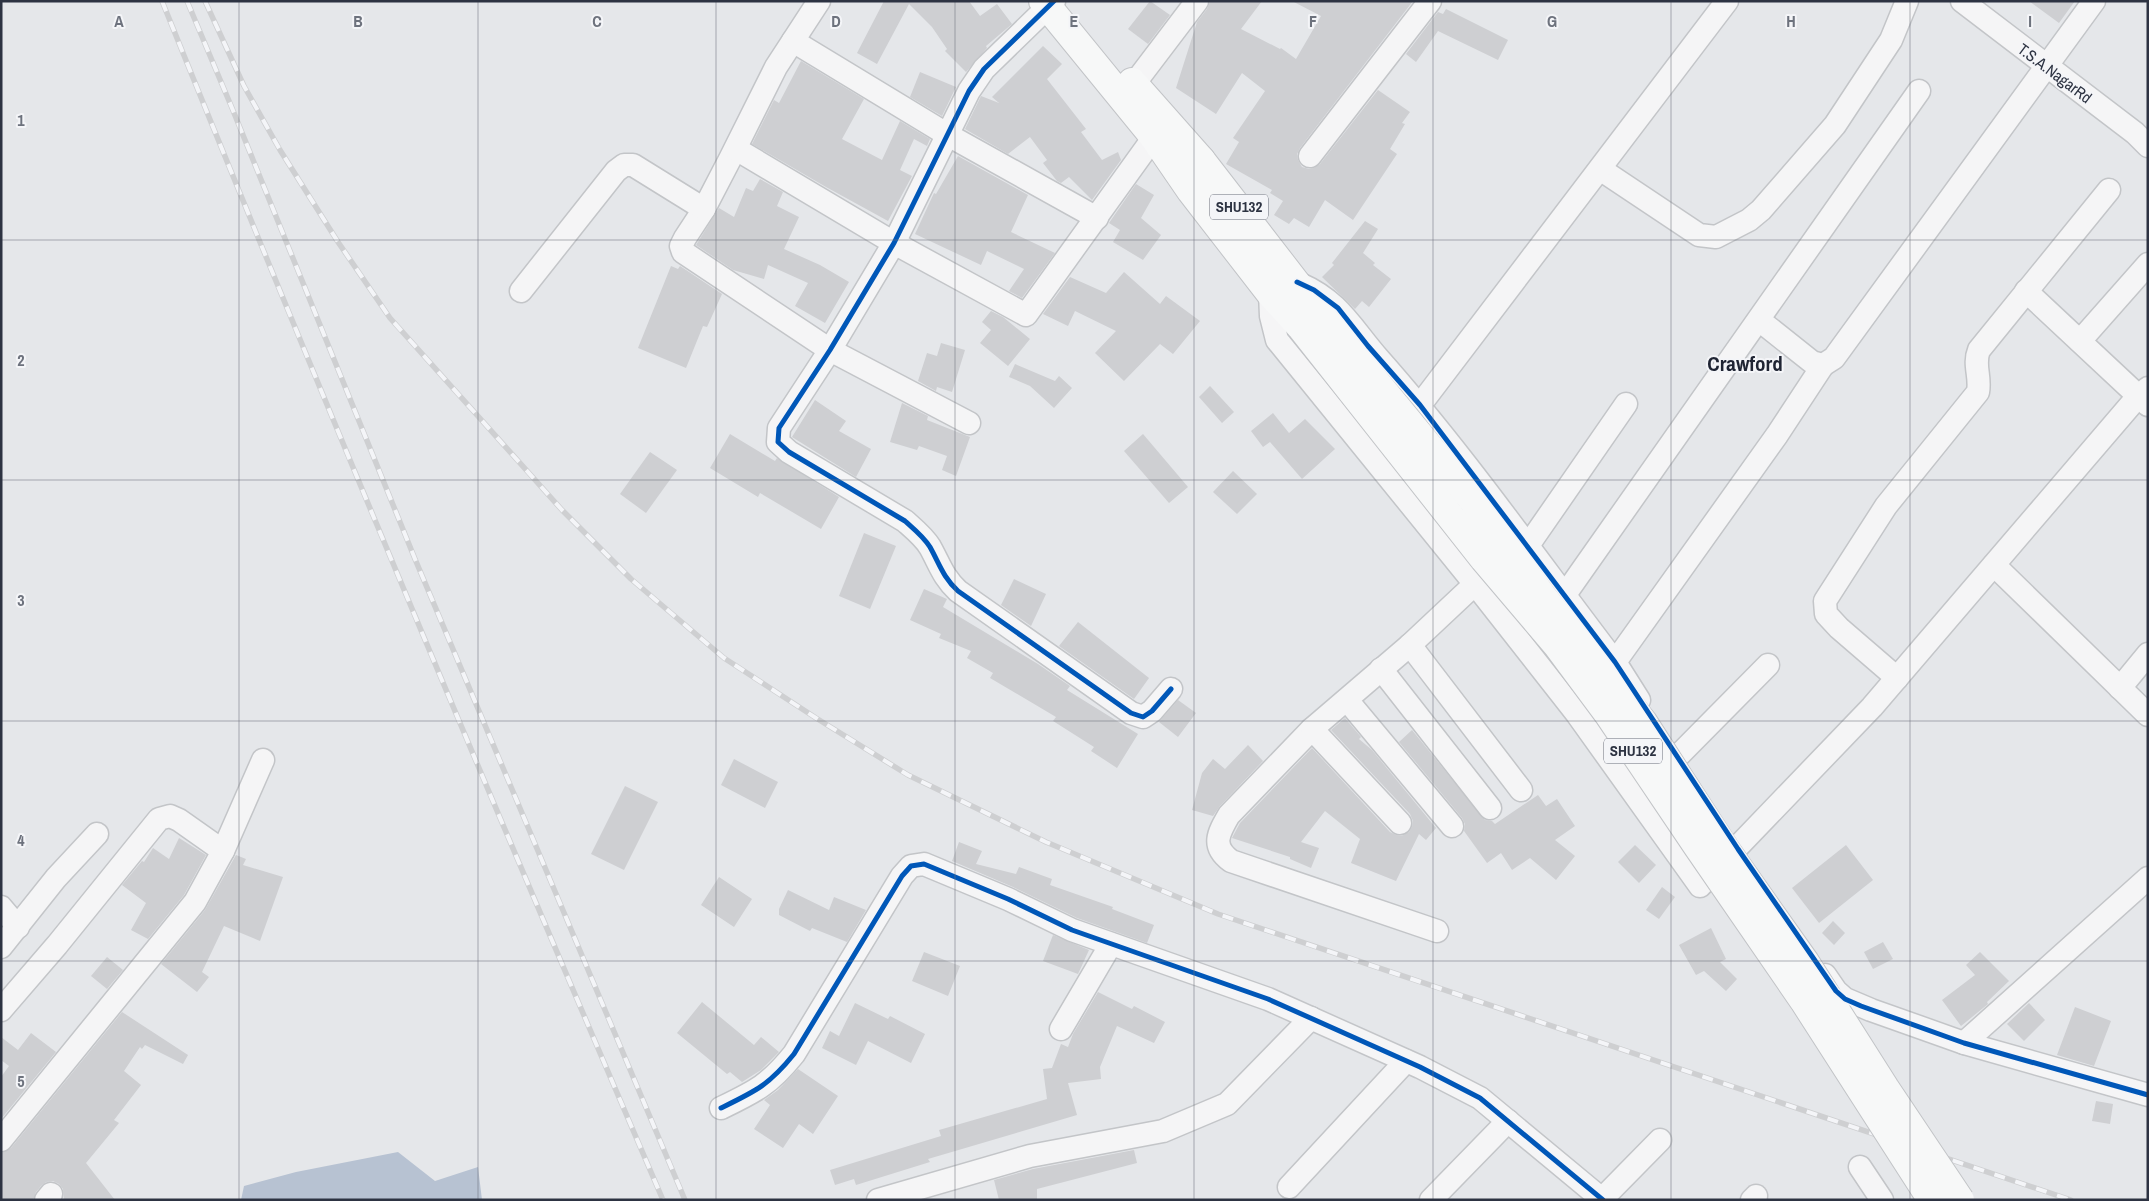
<svg xmlns="http://www.w3.org/2000/svg" width="2149" height="1201" viewBox="0 0 2149 1201" font-family="'Archivo Narrow',sans-serif">
<style>
.water{fill:#b7c2d2}
.building{fill:#cecfd2}
.lines{fill:none;stroke-linecap:round;stroke-linejoin:round}
.minor-casing{stroke:#c3c5c8;stroke-width:25}
.major-casing{stroke:#c2c4c7;stroke-width:30}
.minor{stroke:#f5f5f6;stroke-width:22}
.major{stroke:#f7f8f8;stroke-width:28}
.rail-casing{stroke:#cecfd1;stroke-width:5.5}
.rail{stroke:#f4f5f8;stroke-width:4;stroke-dasharray:11;stroke-linecap:butt}
.major-bridge-casing{stroke:#c2c4c7;stroke-width:30;stroke-linecap:butt}
.major-bridge{stroke:#f7f8f8;stroke-width:28}
.cycleway-casing{stroke:#f4f5f8;stroke-width:8}
.cycleway{stroke:#0057b8;stroke-width:5}
.grid{fill:none;stroke:#6d727d;stroke-width:1;stroke-opacity:0.55}
.labels{text-anchor:middle;stroke-width:4;stroke-linejoin:round;paint-order:stroke}
.shield{fill:#f4f5f8;stroke:#696d79;stroke-width:1}
.shield-label{font-size:15px;font-weight:bold;fill:#2d3342}
.street-label{font-size:16px;fill:#2d3342;stroke:#f4f5f8}
.district-label{font-size:21px;font-weight:bold;fill:#1f2433;stroke:#f4f5f8}
.grid-label{font-size:16px;text-anchor:middle;font-weight:bold;fill:#6d727d;stroke:#f4f5f8;stroke-width:4;stroke-linejoin:round;paint-order:stroke}
</style>
<rect width="100%" height="100%" fill="#e5e7ea"/>
<!-- water -->
<polygon class="water" points="398,1152 435,1181 478,1167 482,1200 241,1200 244,1186 296,1172"/>
<!-- building -->
<g class="building">
<polygon points="884,1 969,1 980,16 997,4 1012,24 986,46 987,48 966,72 945,51 947,49 932,27 909,4 877,64 857,53"/>
<polygon points="1150,1 1170,15 1148,44 1128,29"/>
<polygon points="1210,1 1262,1 1241,29 1280,49 1281,48 1296,59 1321,16 1292,1 1413,1 1300,148 1297,154 1298,160 1302,167 1309,169 1314,168 1320,164 1378,90 1410,112 1402,123 1405,124 1390,149 1397,154 1353,220 1325,200 1309,227 1294,218 1289,224 1274,215 1283,201 1270,193 1272,190 1226,164 1239,142 1233,138 1265,91 1242,73 1216,114 1176,88 1197,22 1207,9"/>
<polygon points="2029,1 2075,1 2059,23"/>
<polygon points="1446,9 1508,40 1498,60 1438,31 1416,62 1406,54 1438,12 1443,14"/>
<polygon points="1043,46 1062,64 1047,79 1086,129 1081,132 1102,160 1118,152 1121,160 1092,200 1069,177 1061,183 1057,181 1043,163 1047,160 1030,137 1008,154 965,129 981,96 999,103 992,97"/>
<polygon points="801,61 864,99 842,139 882,160 900,121 930,139 927,146 914,139 900,170 912,176 888,221 826,187 752,144 774,100 779,103"/>
<polygon points="920,72 956,87 942,116 910,97"/>
<polygon points="958,156 1028,195 1011,232 1055,253 1022,298 1009,291 1024,269 987,251 981,265 915,234 934,193 936,194"/>
<polygon points="760,179 783,192 777,206 799,217 784,249 820,265 849,282 825,323 795,306 808,283 768,265 764,279 733,270 696,245 719,208 734,217 746,188 753,191"/>
<polygon points="1136,184 1154,195 1141,218 1161,235 1143,260 1113,242 1120,230 1109,223"/>
<polygon points="1365,221 1378,229 1363,253 1375,263 1373,265 1391,279 1369,307 1362,301 1355,309 1322,277 1334,265 1332,263"/>
<polygon points="671,266 678,269 680,266 722,294 707,327 703,326 686,368 638,348"/>
<polygon points="1124,272 1160,304 1166,296 1200,321 1173,354 1160,344 1124,381 1095,353 1116,331 1075,311 1068,326 1043,314 1070,277 1106,293"/>
<polygon points="991,311 1003,317 1030,339 1008,366 980,343 991,330 982,322"/>
<polygon points="941,343 965,350 952,392 937,387 936,391 918,381 927,353 937,356"/>
<polygon points="1015,364 1055,381 1059,376 1072,388 1054,408 1030,386 1009,377"/>
<polygon points="1210,386 1234,412 1222,423 1199,397"/>
<polygon points="815,400 846,421 839,431 871,449 856,477 792,437"/>
<polygon points="902,403 928,416 927,420 970,437 956,476 942,470 947,456 919,446 917,450 890,442"/>
<polygon points="1273,413 1289,433 1305,419 1335,449 1302,479 1270,442 1263,447 1251,431"/>
<polygon points="730,434 775,461 777,458 839,497 821,529 760,493 758,497 710,468"/>
<polygon points="1143,434 1188,487 1169,503 1124,451"/>
<polygon points="650,452 677,470 646,513 620,494"/>
<polygon points="1233,471 1257,494 1237,514 1213,492"/>
<polygon points="864,533 896,546 870,609 839,596"/>
<polygon points="1014,579 1046,594 1031,626 1001,605"/>
<polygon points="924,589 947,599 943,607 1038,664 1070,686 1067,690 1138,734 1117,768 1091,751 1094,747 1053,721 1056,717 990,678 993,673 967,658 971,651 939,638 941,634 910,620"/>
<polygon points="1078,622 1149,678 1134,699 1059,646"/>
<polygon points="1178,700 1196,713 1178,737 1159,722"/>
<polygon points="1345,718 1361,737 1359,739 1372,750 1436,828 1426,840 1419,834 1396,881 1351,863 1360,839 1325,811 1301,842 1319,848 1311,868 1290,859 1290,857 1232,838 1240,823 1312,748 1390,832 1396,835 1402,836 1409,832 1412,827 1413,821 1410,814 1331,730"/>
<polygon points="1412,730 1485,820 1492,821 1495,824 1538,795 1546,806 1557,799 1575,826 1555,840 1575,856 1556,880 1530,858 1512,870 1501,853 1487,863 1464,831 1465,824 1462,818 1399,742"/>
<polygon points="1248,745 1263,761 1220,806 1213,816 1192,810 1202,773 1213,759 1225,769"/>
<polygon points="734,759 778,782 765,808 721,785"/>
<polygon points="625,786 658,802 624,870 591,854"/>
<polygon points="179,838 206,855 184,895 148,939 131,930 146,903 122,885 142,861 144,862 153,848 169,859"/>
<polygon points="959,842 982,851 976,864 1016,874 1019,867 1052,879 1050,885 1113,907 1112,909 1154,925 1147,943 1077,918 1013,887 952,861"/>
<polygon points="1635,845 1656,865 1639,883 1618,862"/>
<polygon points="1846,845 1873,880 1819,923 1792,888"/>
<polygon points="236,855 246,859 243,865 283,877 260,941 224,926 202,972 209,977 197,992 161,964 205,910"/>
<polygon points="719,877 752,899 734,927 701,905"/>
<polygon points="1662,887 1675,897 1659,919 1646,910"/>
<polygon points="788,890 829,910 834,897 866,910 847,942 812,928 810,931 779,915 779,909"/>
<polygon points="1833,921 1845,933 1834,945 1822,933"/>
<polygon points="1711,928 1726,959 1720,962 1737,979 1726,991 1704,971 1696,975 1679,945"/>
<polygon points="1053,935 1089,950 1078,974 1043,961"/>
<polygon points="1883,942 1893,959 1873,969 1864,952"/>
<polygon points="924,952 960,966 948,996 912,981"/>
<polygon points="1980,952 2009,981 1987,1002 1988,1004 1961,1026 1942,1000 1975,975 1966,965"/>
<polygon points="107,957 123,970 107,989 91,976"/>
<polygon points="1098,992 1132,1009 1134,1006 1165,1022 1154,1043 1117,1026 1100,1067 1101,1079 1068,1083 1077,1115 928,1159 930,1162 856,1185 854,1179 835,1185 830,1170 941,1136 939,1130 1047,1099 1043,1069 1052,1068 1061,1044 1068,1047 1073,1034"/>
<polygon points="702,1002 754,1045 761,1037 779,1052 761,1070 742,1082 730,1072 727,1074 677,1033"/>
<polygon points="855,1003 888,1019 890,1016 925,1034 911,1063 868,1041 856,1065 822,1048 830,1031 839,1036"/>
<polygon points="2029,1003 2045,1020 2024,1041 2007,1024"/>
<polygon points="2075,1007 2111,1021 2094,1066 2057,1055"/>
<polygon points="122,1012 188,1055 183,1064 145,1045 142,1049 140,1047 124,1071 141,1085 114,1120 119,1123 86,1163 115,1200 64,1200 63,1189 59,1184 53,1181 46,1182 41,1186 36,1192 33,1200 1,1200 1,1153 11,1148"/>
<polygon points="31,1033 56,1052 1,1119 1,1077 9,1066 1,1060 1,1037 18,1050"/>
<polygon points="798,1069 838,1096 813,1134 799,1124 783,1148 754,1129 770,1105 764,1100 778,1090"/>
<polygon points="2096,1101 2113,1104 2110,1124 2092,1121"/>
<polygon points="1134,1150 1137,1163 1037,1189 1037,1200 999,1200 994,1180 1033,1169"/>
</g>
<g class="lines">
<!-- minor casing -->
<g class="minor-casing">
<g id="minor">
<polyline points="819,1 776,67 730,159 704,209 685,238 681,246 683,252 830,350 969,423"/>
<path d="M1054 1 984 69 969 91 894 243 830 350 779 428 778 442 789 452 905 521C914 529 924 537 930 547 940 565 943 577 958 591L1131 713 1143 717 1152 711 1171 689"/>
<polyline points="1962,1 2135,133 2148,146"/>
<polyline points="793,41 948,135 1097,218"/>
<polyline points="1134,84 1197,1"/>
<polyline points="736,149 894,243 1026,315 1154,137"/>
<polyline points="1310,156 1430,1"/>
<polyline points="1600,169 1699,235 1716,237 1749,220 1761,210 1835,125 1891,40 1907,1"/>
<path d="M1300 284C1339 301 1351 327 1378 358 1463 454 1537 560 1615 662L1639 700"/>
<polyline points="521,291 616,171 624,165 633,165 704,209"/>
<polyline points="2026,291 2148,405"/>
<path d="M1270 293 1271 316 1277 340 1475 584 1410 645 1312 729 1229 815C1218 834 1211 846 1231 861L1437 931"/>
<polyline points="1759,320 1812,362 1823,365 1834,358 2094,1"/>
<polyline points="2080,341 2148,264"/>
<polyline points="1420,405 1727,1"/>
<polyline points="1527,547 1626,404"/>
<polyline points="1994,565 2148,715"/>
<polyline points="1475,584 1577,714 1700,886 1872,707 2134,401 2148,388"/>
<polyline points="1564,596 1919,91"/>
<polyline points="1410,645 1521,790"/>
<polyline points="1615,662 1777,435 1823,365"/>
<polyline points="1381,669 1490,808"/>
<path d="M1897 678 1839 628 1826 614 1825 601 1886 506 1978 392C1981 376 1973 365 1979 350L2109 190"/>
<polyline points="2120,688 2148,654"/>
<polyline points="1347,700 1452,826"/>
<polyline points="1312,729 1400,823"/>
<polyline points="1677,757 1768,665"/>
<polyline points="223,851 263,760"/>
<polyline points="1,907 18,927"/>
<polyline points="1,947 56,878 97,834"/>
<polyline points="1825,975 1836,991 1845,999 1871,1010 1964,1043 2148,1095"/>
<polyline points="1,1010 57,945 159,819 170,816 179,820 223,851 195,902 1,1140"/>
<polyline points="1061,1029 1111,944"/>
<polyline points="1964,1043 2148,878"/>
<path d="M721 1108C756 1091 769 1085 794 1054L902 876 911 866 924 864 1008 899 1072 930 1268 999 1420 1067 1480 1098 1603 1200"/>
<polyline points="1860,1167 1882,1200"/>
<polyline points="1289,1187 1406,1061"/>
<polyline points="46,1200 51,1194"/>
<polyline points="878,1200 1030,1156 1163,1131 1227,1104 1311,1018"/>
<polyline points="1431,1200 1508,1121"/>
<polyline points="1601,1200 1660,1140"/>
<polyline points="1752,1200 1756,1196"/>
</g>
</g>
<!-- major casing -->
<g class="major-casing">
<g id="major">
<polyline points="1043,1 1154,137 1191,191 1270,293 1301,327"/>
<polyline points="1132,82 1201,160"/>
<polyline points="1177,170 1179,160 1188,155 1201,160 1320,314"/>
</g>
</g>
<!-- minor -->
<use href="#minor" class="minor"/>
<!-- major -->
<use href="#major" class="major"/>
<!-- rail casing -->
<g class="rail-casing">
<g id="rail">
<path d="M162 1C324 403 492 802 663 1200"/>
<polyline points="187,1 232,108 415,559 685,1200"/>
<polyline points="205,1 244,86 280,150 338,242 390,318 562,510 631,579 724,658 816,718 908,775 1046,842 1218,914 2071,1200"/>
</g>
</g>
<!-- rail -->
<use href="#rail" class="rail"/>
<!-- major-bridge casing -->
<g class="major-bridge-casing">
<g id="major-bridge">
<polyline points="1320,314 1471,498 1543,597 1643,722 1725,849 1805,962 1885,1088 1960,1200"/>
<polyline points="1301,327 1484,559 1557,645 1609,715 1698,847 1804,1001 1932,1200"/>
</g>
</g>
<!-- major-bridge -->
<use href="#major-bridge" class="major-bridge"/>
<!-- cycleway casing -->
<g class="cycleway-casing">
<g id="cycleway">
<path d="M1054 1 984 69 969 91 894 243 830 350 779 428 778 442 789 452 905 521C914 529 924 537 930 547 940 565 943 577 958 591L1131 713 1143 717 1152 711 1171 689"/>
<polyline points="1297,282 1314,290 1338,308 1368,346 1420,405 1615,662 1738,849 1836,991 1845,999 1861,1006 1964,1043 2148,1095"/>
<path d="M721 1108C756 1091 769 1085 794 1054L902 876 911 866 924 864 1008 899 1072 930 1268 999 1420 1067 1480 1098 1603 1200"/>
</g>
</g>
<!-- cycleway -->
<use href="#cycleway" class="cycleway"/>
</g>
<!-- grid -->
<path class="grid" d="M239 1V1200M478 1V1200M716 1V1200M955 1V1200M1194 1V1200M1433 1V1200M1671 1V1200M1910 1V1200M1 240H2148M1 480H2148M1 721H2148M1 961H2148"/>
<g class="labels">
<!-- shield labels -->
<g class="shield">
<rect x="1210" y="194.5" width="58" height="25" rx="4"/>
<rect x="1604" y="738.5" width="58" height="25" rx="4"/>
</g>
<g class="shield-label">
<text x="1239" y="212">SHU132</text>
<text x="1633" y="756">SHU132</text>
</g>
<!-- street labels -->
<g class="street-label">
<text transform="translate(2055 73) rotate(37)" y="6">T.S.A.NagarRd</text>
</g>
<!-- district labels -->
<g class="district-label">
<text x="1745" y="371">Crawford</text>
</g>
</g>
<g class="grid-label">
<text x="119" y="27">A</text>
<text x="358" y="27">B</text>
<text x="597" y="27">C</text>
<text x="836" y="27">D</text>
<text x="1074" y="27">E</text>
<text x="1313" y="27">F</text>
<text x="1552" y="27">G</text>
<text x="1791" y="27">H</text>
<text x="2030" y="27">I</text>
<text x="21" y="126">1</text>
<text x="21" y="366">2</text>
<text x="21" y="606">3</text>
<text x="21" y="846">4</text>
<text x="21" y="1087">5</text>
</g>
<!-- border -->
<rect width="2149" height="1201" fill="none" stroke="#2d3342" stroke-width="5"/>
</svg>
